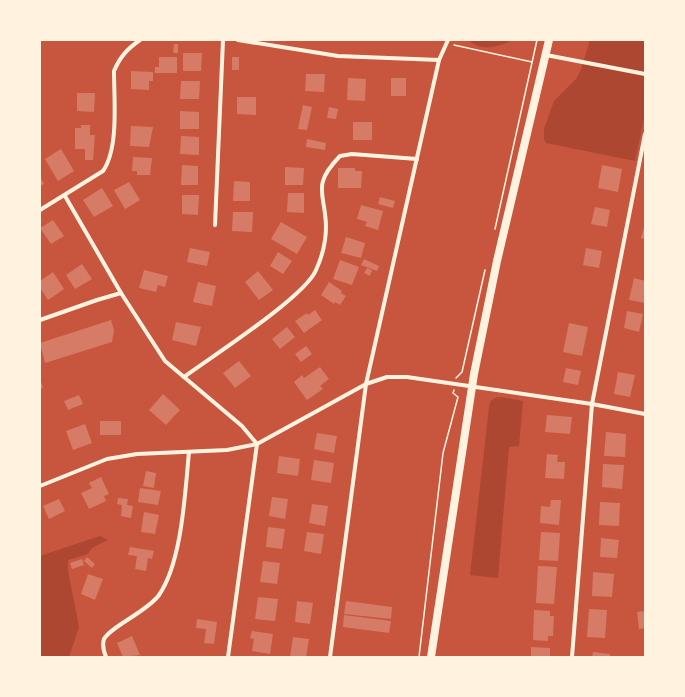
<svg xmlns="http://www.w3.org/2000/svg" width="685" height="697" viewBox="0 0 685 697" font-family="Overpass,sans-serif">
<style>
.green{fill:#ae4732}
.building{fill:#d67c66}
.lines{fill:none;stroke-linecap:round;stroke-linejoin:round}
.path{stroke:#fff3e0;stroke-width:1.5}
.minor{stroke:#fff3e0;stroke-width:4}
.primary{stroke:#fff3e0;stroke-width:8}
</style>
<rect width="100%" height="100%" fill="#c8553d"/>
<!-- green -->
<g class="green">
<path d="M469 40H510L509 42C495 47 481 52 469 40Z"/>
<polygon points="590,40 645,40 645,114 635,161 546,143 544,139 544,129 554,101 576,79 581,70"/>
<path d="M501 397 523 401 519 446 509 447 498 578 470 575 489 407C490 399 494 398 501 397Z"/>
<polygon points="100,536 108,540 92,548 88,554 68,560 68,571 79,627 69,657 40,657 40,556"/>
</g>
<!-- building -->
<g class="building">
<polygon points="174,44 178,44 178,53 173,53"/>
<polygon points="183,53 202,53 201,71 183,71"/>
<polygon points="159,57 177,57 177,73 155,73 155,67 159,67"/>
<rect x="232" y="57" width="7" height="13"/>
<polygon points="131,71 153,72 153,81 149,81 149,90 131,89"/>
<polygon points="306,74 325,74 324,92 305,91"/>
<polygon points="348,78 366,79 365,101 347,100"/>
<rect x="391" y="78" width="15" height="18"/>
<polygon points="181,81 200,81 199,99 180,99"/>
<polygon points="77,93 95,93 94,112 77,111"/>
<polygon points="237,97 256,97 256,115 237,114"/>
<polygon points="303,105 312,107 307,130 298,129"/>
<polygon points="329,107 338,109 336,119 327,118"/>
<polygon points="180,111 199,112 199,129 180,129"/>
<rect x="353" y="122" width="19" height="18"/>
<polygon points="81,125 90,125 90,135 95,135 93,160 85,160 85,149 75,149 75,128 81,128"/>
<polygon points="131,126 153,127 149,147 130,146"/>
<polygon points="181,136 199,137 199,155 180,154"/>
<polygon points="307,139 326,143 325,150 306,147"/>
<polygon points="61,149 74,171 58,181 45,159"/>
<polygon points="133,157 152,158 150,175 137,175 137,171 132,171"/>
<polygon points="182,165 198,166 198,185 181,185"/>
<polygon points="602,165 622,169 618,192 598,188"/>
<polygon points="285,167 304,168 303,185 285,185"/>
<polygon points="338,168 355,168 355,171 362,171 361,188 338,188"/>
<polygon points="40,177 44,184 40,186"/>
<polygon points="234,181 250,182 250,201 233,201"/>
<polygon points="129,182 140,200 125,209 114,190"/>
<polygon points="102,188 113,206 94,217 83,200"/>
<polygon points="288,193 304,193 304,213 287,212"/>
<polygon points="182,195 199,195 198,215 182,214"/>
<polygon points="380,197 395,201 393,208 378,204"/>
<polygon points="361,205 383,211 378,230 365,226 367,222 357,219"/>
<polygon points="595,207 610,210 607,227 591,224"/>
<polygon points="233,212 253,212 252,232 232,231"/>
<polygon points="53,220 64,236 51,244 40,228"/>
<polygon points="281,222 307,237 297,254 271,239"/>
<polygon points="645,224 645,239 641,238"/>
<polygon points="346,237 365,243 361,258 341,253"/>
<polygon points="190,248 210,252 207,266 187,262"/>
<polygon points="586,248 602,251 599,268 583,265"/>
<polygon points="278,252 292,261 283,274 270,266"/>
<polygon points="364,259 379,266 377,271 361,265"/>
<polygon points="340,260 359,267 352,285 333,279"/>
<polygon points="82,264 92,279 75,289 66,275"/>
<polygon points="367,268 372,270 370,276 364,273"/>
<polygon points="144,270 168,276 165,287 158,285 156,292 139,288"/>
<polygon points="258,271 273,290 259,300 245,282"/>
<polygon points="53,272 64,289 48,300 40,288 40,281"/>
<polygon points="634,278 645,281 645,303 629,300"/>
<polygon points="198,282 216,286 212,306 193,302"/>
<polygon points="329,282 342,291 341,293 346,296 340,305 335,302 334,304 321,295"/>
<polygon points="315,310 322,320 304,333 295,321 307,313 308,315"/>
<polygon points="627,311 643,314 639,332 624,328"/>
<polygon points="111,320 114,330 112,342 45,363 40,343"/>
<polygon points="176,322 201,327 196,346 172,340"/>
<polygon points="569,323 588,327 582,356 563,352"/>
<polygon points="287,327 295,337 280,349 272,339"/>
<polygon points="306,346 312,354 301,362 295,354"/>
<polygon points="239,361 251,376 235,388 223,373"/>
<polygon points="320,367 329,379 320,386 323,389 307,400 294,382 302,375 304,378"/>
<polygon points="566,368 581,371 578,385 563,382"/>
<polygon points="618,372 635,375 630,397 614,394"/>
<polygon points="40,378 43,388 40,389"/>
<polygon points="163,394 180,410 166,425 149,410"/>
<polygon points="79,395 83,404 68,410 64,401"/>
<polygon points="547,415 572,417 570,434 545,432"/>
<rect x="100" y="421" width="21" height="14"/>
<polygon points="85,424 92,443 73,450 66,431"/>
<polygon points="606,432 626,434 625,457 604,456"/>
<polygon points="317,433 337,436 334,453 314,449"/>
<polygon points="547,454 558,455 557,462 565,462 564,479 545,478"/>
<polygon points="279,456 300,459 298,476 277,473"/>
<polygon points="314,460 334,463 331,483 311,480"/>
<polygon points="603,464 624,465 622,489 602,487"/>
<polygon points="146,471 156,473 154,488 143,486"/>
<polygon points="101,477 109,494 104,496 106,501 89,509 81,493 92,488 89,483"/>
<polygon points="140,488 161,491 158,505 138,502"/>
<polygon points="272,497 288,499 285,519 269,516"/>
<polygon points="118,498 128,499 127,505 133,506 131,518 121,516 122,505 117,504"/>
<polygon points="59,499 65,511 49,519 43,506"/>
<polygon points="551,500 561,500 559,525 540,523 541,506 550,507"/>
<polygon points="600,502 620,503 619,526 599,525"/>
<polygon points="312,504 328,506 325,526 309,523"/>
<polygon points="144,512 159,515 155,534 141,532"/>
<polygon points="268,527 285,529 282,549 266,547"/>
<polygon points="307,532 324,534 321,554 304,551"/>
<polygon points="541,532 560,533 558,561 539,560"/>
<polygon points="601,538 619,540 617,558 600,557"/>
<polygon points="130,547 154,551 152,559 148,558 146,571 135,569 137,556 128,555"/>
<polygon points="87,557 95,564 92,568 84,561"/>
<polygon points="82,559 84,565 72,569 70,563"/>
<polygon points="263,561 280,563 277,584 260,582"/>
<polygon points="538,566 557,567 554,604 536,603"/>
<polygon points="593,572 614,574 612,597 592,596"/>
<polygon points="88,574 103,579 95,600 81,594"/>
<polygon points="258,597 278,599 275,621 255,619"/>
<polygon points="297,601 313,603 310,624 295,622"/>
<polygon points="346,601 392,607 391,619 344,614"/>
<polygon points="589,609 607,610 605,638 587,637"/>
<polygon points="534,610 550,611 550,616 554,616 553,636 548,636 548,641 533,640"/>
<polygon points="645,611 645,628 639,629 637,612"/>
<polygon points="344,615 391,621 389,633 343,627"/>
<polygon points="197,619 217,622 214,644 204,643 206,629 196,628"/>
<polygon points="252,631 273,634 270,654 252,651 254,639 250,638"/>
<polygon points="132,636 140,655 123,657 117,643"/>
<polygon points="293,637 309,639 306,657 290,657"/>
<polygon points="531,647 550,648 550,657 531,657"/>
<polygon points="593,652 610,654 610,657 592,657"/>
</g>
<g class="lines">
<!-- path -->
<g class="path">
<polyline points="454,45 532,62"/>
<polyline points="495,229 537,40"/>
<polyline points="456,378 462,372 485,270"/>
<polyline points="419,657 443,453 458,397 453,393 454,390"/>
</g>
<!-- minor -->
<g class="minor">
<polyline points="238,40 338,56 439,60"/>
<polyline points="546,55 645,74"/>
<polyline points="65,196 121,293 165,361 242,426 257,444 228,657"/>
<path d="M40 210 103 171C119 148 114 100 114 71 120 57 127 49 140 40"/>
<polyline points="215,225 223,40"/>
<polyline points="40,320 97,300 121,293"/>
<path d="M184 377C211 357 305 297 316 270 322 257 326 240 326 226 325 192 311 186 340 156L352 154 417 159"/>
<polyline points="40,486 107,459 137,454 227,450 257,444 366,384 387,377 407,377 592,404 645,414"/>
<path d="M106 657C104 652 102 645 104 639 110 627 148 611 159 595 182 562 185 493 189 452"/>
<polyline points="330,657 366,384 439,60 448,40"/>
<polyline points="572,657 592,404 645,134"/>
</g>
<!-- primary -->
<polyline class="primary" points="431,657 474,374 497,261 549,40"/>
</g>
<!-- border -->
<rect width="685" height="697" fill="none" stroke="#fff3e0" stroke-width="82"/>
</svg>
